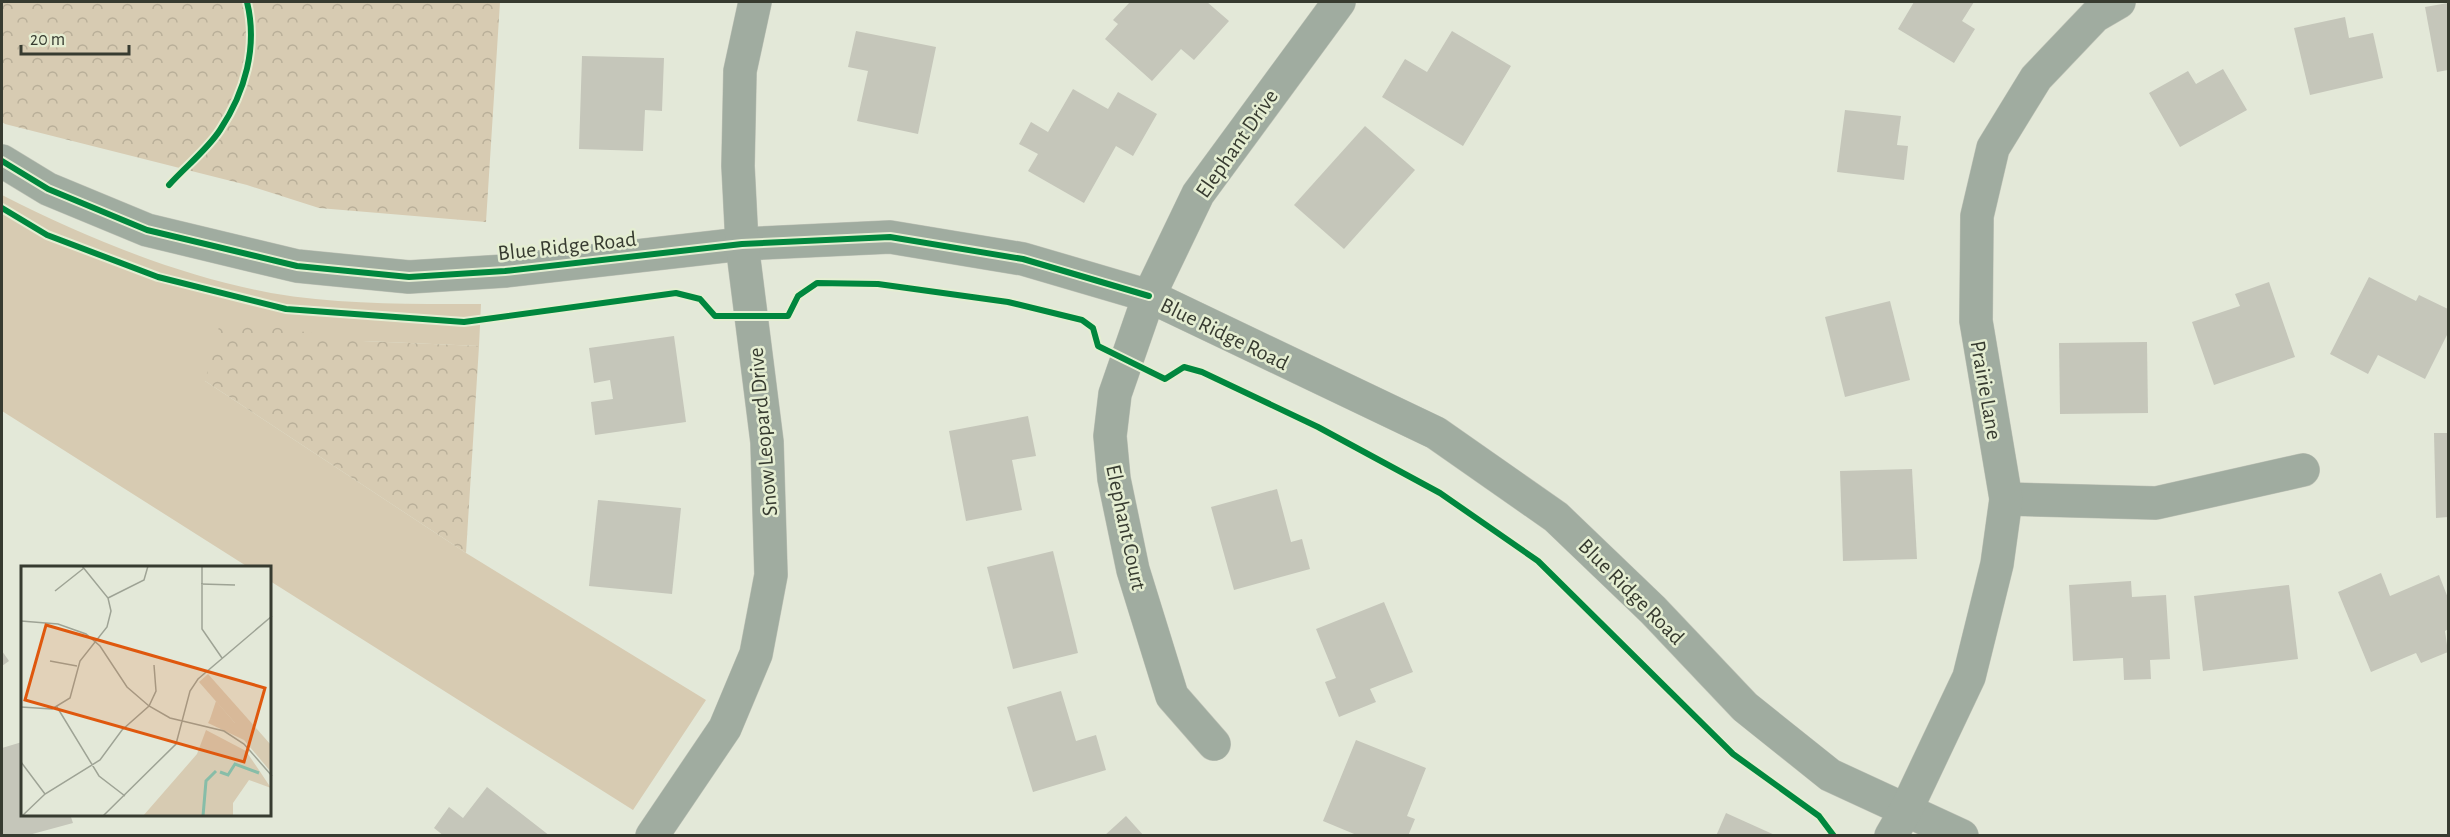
<svg xmlns="http://www.w3.org/2000/svg" width="2450" height="837" viewBox="0 0 2450 837" font-family="'Alegreya Sans',sans-serif">
<style>
.green{fill:#d7cbb2}
.forest{fill:url(#forest-crowns)}
.building{fill:#c5c6ba}
.lines{fill:none;stroke-linecap:round;stroke-linejoin:round}
.minor-casing{stroke:#c0c4b8;stroke-width:34}
.minor{stroke:#a0aca0;stroke-width:33}
.cycleway-casing{stroke:#e5eed2;stroke-width:10}
.cycleway{stroke:#00873e;stroke-width:6}
.labels{text-anchor:middle;stroke-width:5;stroke-linejoin:round;paint-order:stroke}
.street-label{font-size:22px;fill:#373b30;stroke:#e5eed2}
.inset-river{fill:none;stroke:#87bda8;stroke-width:3}
.inset-road{fill:none;stroke:#9ea395;stroke-width:1.5}
.view{fill:#df580e;fill-opacity:0.15;stroke:#df580e;stroke-width:3}
.inset-edge{fill:none;stroke:#373b30;stroke-width:3}
</style>
<defs>
<pattern id="forest-crowns" width="20" height="18" patternUnits="userSpaceOnUse" patternTransform="scale(1.5)"><rect width="20" height="18" fill="#d7cbb2"/><path d="M2 6a3 3 0 1 1 6 0M12 15a3 3 0 1 1 6 0" fill="none" stroke="#b9af99"/></pattern>
</defs>
<rect width="100%" height="100%" fill="#e3e8d8"/>
<!-- green -->
<path class="green" d="M2 195C87 238 176 275 271 293 340 305 411 304 481 304L479 346 363 341 205 381 466 553 706 700 633 810 270 581V567H248L2 411Z"/>
<!-- forest -->
<g class="forest">
<polygon points="2,2 500,2 486,222 319,208 247,185 5,124 2,122"/>
<polygon points="221,319 363,341 479,346 466,553 205,381"/>
</g>
<!-- building -->
<g class="building">
<polygon points="1130,2 1207,2 1229,21 1194,60 1181,49 1152,81 1105,39 1118,24 1113,20"/>
<polygon points="1914,2 1974,2 1962,21 1975,29 1954,63 1898,29"/>
<polygon points="2448,3 2448,70 2437,72 2425,7"/>
<polygon points="2345,17 2349,38 2373,33 2383,78 2310,95 2294,28"/>
<polygon points="856,31 936,47 918,134 857,121 868,71 848,67"/>
<polygon points="1452,31 1511,66 1463,146 1382,97 1405,59 1427,72"/>
<polygon points="582,56 664,58 662,111 645,110 643,151 579,149"/>
<polygon points="2223,69 2247,110 2180,147 2149,93 2188,71 2196,84"/>
<polygon points="1073,89 1108,109 1118,92 1157,114 1133,156 1116,146 1084,203 1028,171 1038,154 1019,144 1031,122 1048,132"/>
<polygon points="1845,110 1901,116 1897,145 1908,146 1904,180 1837,172"/>
<polygon points="1365,126 1415,170 1344,249 1294,205"/>
<polygon points="2369,277 2416,301 2419,295 2448,309 2448,333 2425,379 2378,355 2368,374 2330,354"/>
<polygon points="2269,282 2295,357 2214,385 2192,322 2240,306 2235,294"/>
<polygon points="1890,301 1910,380 1845,397 1825,317"/>
<polygon points="674,336 686,422 595,435 591,402 613,399 610,380 594,383 589,348"/>
<polygon points="2147,342 2148,413 2060,414 2059,343"/>
<polygon points="1028,416 1036,456 1012,460 1022,510 966,521 949,431"/>
<polygon points="2434,433 2448,433 2448,517 2436,518"/>
<polygon points="1912,469 1917,559 1843,561 1840,471"/>
<polygon points="1277,489 1291,542 1302,539 1310,569 1234,590 1211,507"/>
<polygon points="598,500 681,508 672,594 589,586"/>
<polygon points="1053,551 1078,653 1013,669 987,567"/>
<polygon points="2381,573 2390,596 2439,575 2448,598 2448,629 2445,631 2448,652 2421,663 2416,653 2371,672 2338,592"/>
<polygon points="2131,581 2132,597 2166,595 2170,659 2150,660 2151,679 2124,680 2123,658 2073,661 2069,585"/>
<polygon points="2289,585 2298,659 2203,671 2194,596"/>
<polygon points="1384,602 1413,672 1370,689 1376,702 1339,717 1325,682 1336,678 1316,629"/>
<polygon points="2,651 9,661 2,666"/>
<polygon points="1061,691 1076,741 1096,735 1106,770 1033,792 1007,707"/>
<polygon points="1356,740 1426,768 1407,816 1415,819 1408,836 1359,836 1323,821"/>
<polygon points="22,742 22,814 70,814 73,823 25,836 2,836 2,748"/>
<polygon points="487,787 550,836 444,836 434,828 449,807 463,818"/>
<polygon points="1726,813 1777,836 1716,836"/>
<polygon points="1126,816 1144,836 1104,836"/>
</g>
<g class="lines">
<!-- minor casing -->
<g class="minor-casing">
<g id="minor">
<polyline points="2,161 48,189 147,230 297,266 409,277 505,271 742,244 890,237 1023,259 1149,296 1436,433 1556,517 1653,610 1745,707 1830,775 1962,836"/>
<polyline points="2006,499 2156,503 2303,470"/>
<polyline points="1214,744 1172,696 1133,570 1114,479 1110,436 1115,394 1149,296 1198,194 1339,2"/>
<polyline points="652,836 725,728 756,654 771,575 767,442 742,244 738,166 740,71 755,2"/>
<polyline points="1891,836 1906,810 1969,677 1997,564 2006,499 1976,321 1977,216 1993,148 2036,78 2095,16 2119,2"/>
</g>
</g>
<!-- minor -->
<use href="#minor" class="minor"/>
<!-- cycleway casing -->
<g class="cycleway-casing">
<g id="cycleway">
<polyline points="2,161 48,189 147,230 297,266 409,277 505,271 742,244 890,237 1023,259 1149,296"/>
<path d="M169 185C185 167 207 150 220 130 245 92 258 47 247 2"/>
<polyline points="2,208 47,235 158,277 286,309 464,322 676,293 700,299 715,316 788,316 798,296 817,283 878,284 1008,302 1082,320 1093,328 1098,346 1165,379 1184,367 1202,372 1318,427 1440,493 1538,561 1733,754 1819,816 1834,836"/>
</g>
</g>
<!-- cycleway -->
<use href="#cycleway" class="cycleway"/>
</g>
<g class="labels">
<!-- street labels -->
<g class="street-label">
<text transform="translate(1236 143) rotate(-55)" y="8">Elephant Drive</text>
<text transform="translate(567 245) rotate(-6)" y="8">Blue Ridge Road</text>
<text transform="translate(1225 333) rotate(26)" y="8">Blue Ridge Road</text>
<text transform="translate(1987 390) rotate(80)" y="8">Prairie Lane</text>
<text transform="translate(762 432) rotate(-95)" y="8">Snow Leopard Drive</text>
<text transform="translate(1127 527) rotate(78)" y="8">Elephant Court</text>
<text transform="translate(1632 591) rotate(45)" y="8">Blue Ridge Road</text>
</g>
</g>
<!-- overview -->
<g transform="translate(21 566)">
<rect width="250" height="250" fill="#e3e8d8"/>
<path d="M187 108 250 179V206L223 174 187 157 189 153 214 157 178 116Z" fill="#d7cbb2"/>
<path d="M195 135 214 157 211 162 189 153ZM185 164 225 185 250 222 228 214 212 237V250H122L176 188Z" fill="#d7cbb2"/>
<path class="inset-river" d="M199 206 207 209 214 198 238 207M182 250 185 215 195 205"/>
<path class="inset-road" d="M181 0V63L201 92M180 18 214 19M34 25 63 2M87 32 123 14 127 0M0 55 37 58 65 68 79 80 106 121 128 140 149 152 203 165 223 178 251 210M29 95 56 100M0 141 31 143 49 132 59 95 86 61 90 45 87 32 61 0M36 141 78 210 104 230M0 196 24 228M1 250 24 228 79 194 101 164 128 140 135 125 133 99M82 250 155 178 169 125 177 113 251 50"/>
<path class="view" d="M25 59 244 122 223 196 4 134Z"/>
<rect width="250" height="250" class="inset-edge"/>
</g>
<!-- border -->
<rect width="2450" height="837" fill="none" stroke="#373b30" stroke-width="6"/>
<!-- scale -->
<path d="M21 45v9h108v-9" fill="none" stroke="#373b30" stroke-width="3"/>
<text x="30" y="45" font-size="18" fill="#373b30" stroke="#e5eed2" stroke-width="4.5" paint-order="stroke">20 m</text>
</svg>
